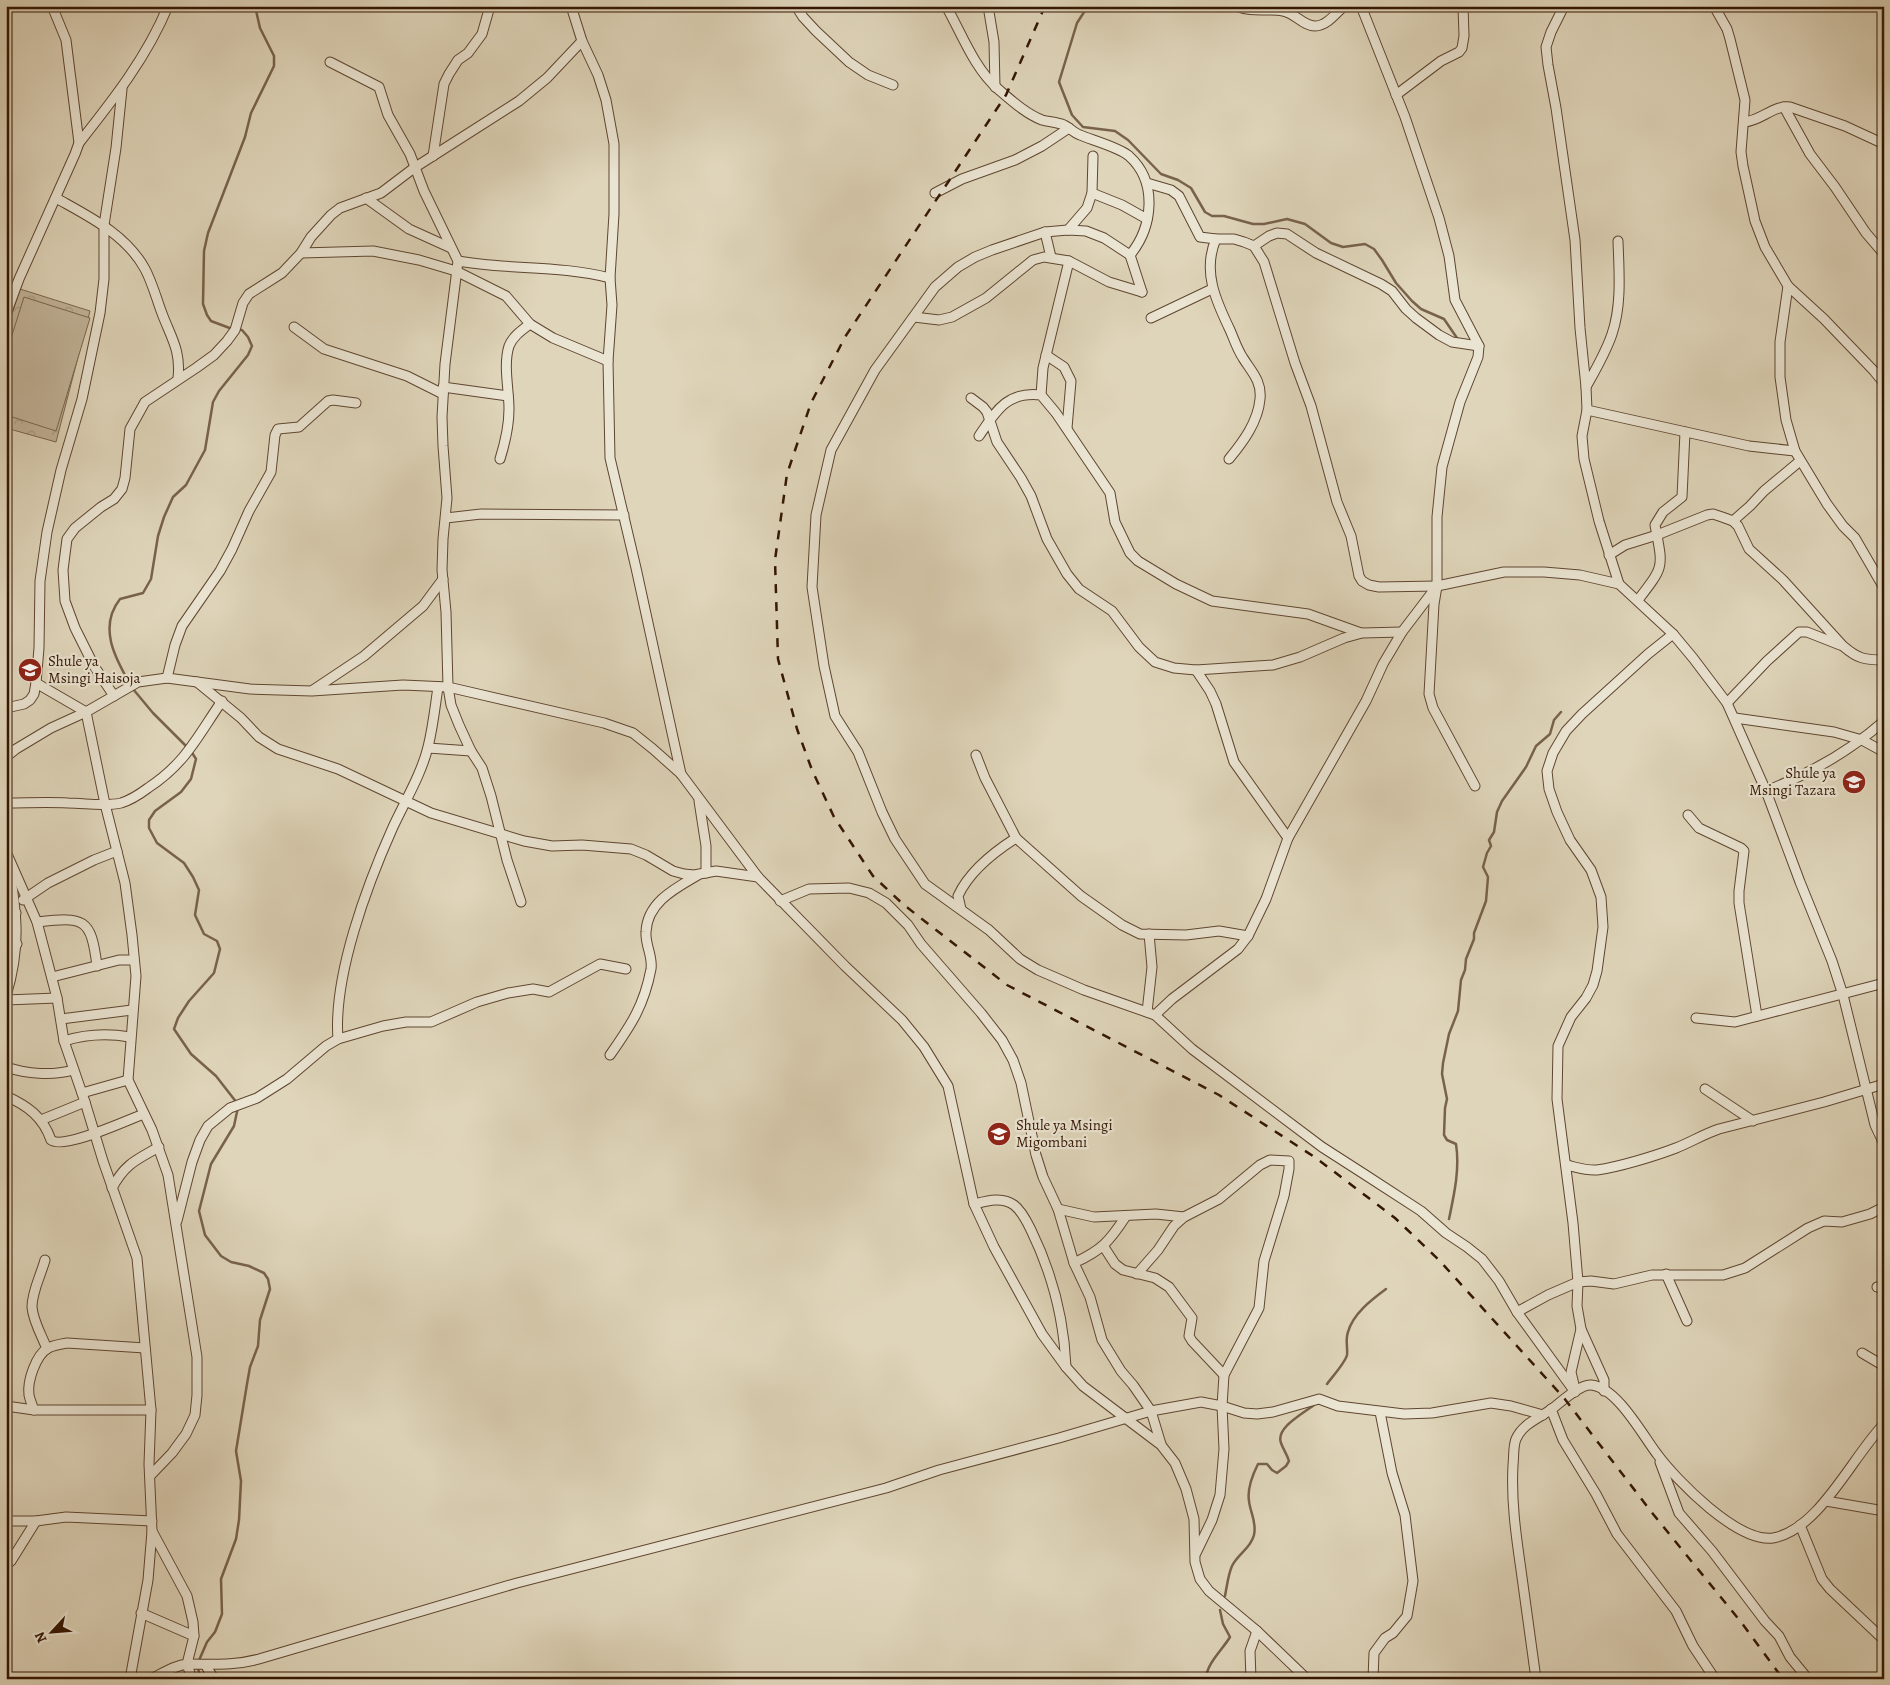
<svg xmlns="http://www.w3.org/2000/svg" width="1890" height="1685" viewBox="0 0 1890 1685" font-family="Alegreya,serif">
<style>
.park{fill:url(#park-crowns);stroke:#7b664e}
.pitch{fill:#c2b59b;stroke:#7b664e}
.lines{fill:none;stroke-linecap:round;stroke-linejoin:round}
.stream{stroke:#78624b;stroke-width:2.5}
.street-casing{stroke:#5f4630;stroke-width:11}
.street{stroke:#eae4d2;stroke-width:9}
.rail{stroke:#341602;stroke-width:2.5;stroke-dasharray:9 9;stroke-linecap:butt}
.labels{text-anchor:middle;stroke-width:4.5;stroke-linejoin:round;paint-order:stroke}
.poi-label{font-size:15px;fill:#341602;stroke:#eae4d2;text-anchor:start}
</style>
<defs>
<pattern id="park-crowns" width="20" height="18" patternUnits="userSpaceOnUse" patternTransform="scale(1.25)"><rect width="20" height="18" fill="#c2b59b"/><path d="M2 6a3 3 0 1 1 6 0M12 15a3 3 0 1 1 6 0" fill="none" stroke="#a79b84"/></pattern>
</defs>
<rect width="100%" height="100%" fill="#dfd5ba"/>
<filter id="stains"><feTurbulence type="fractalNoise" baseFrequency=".004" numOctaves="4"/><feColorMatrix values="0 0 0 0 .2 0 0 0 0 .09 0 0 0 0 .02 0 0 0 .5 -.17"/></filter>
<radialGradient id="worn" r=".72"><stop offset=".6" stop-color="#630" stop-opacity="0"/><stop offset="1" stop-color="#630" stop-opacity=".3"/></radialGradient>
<!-- park -->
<polygon class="park" points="20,289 90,311 56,442 6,428 6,333"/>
<!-- pitch -->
<polygon class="pitch" points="24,297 90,318 56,431 6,415 6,354"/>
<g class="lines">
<!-- stream -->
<g class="stream">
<polyline points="1088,6 1077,23 1059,82 1072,115 1083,127 1115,131 1128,140 1161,174 1178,180 1191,188 1205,212 1212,216 1224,216 1253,224 1264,224 1287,219 1305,224 1331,243 1343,247 1365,244 1374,249 1382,260 1396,283 1412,301 1421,309 1444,319 1457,338"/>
<path d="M130 684C115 658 98 627 120 599L143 593 151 579 158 536 164 517 173 497 186 485 205 450 213 402 219 391 248 355 252 346 248 337 242 330H235L211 321 207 315 203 304 204 251 208 233 245 137 251 113 274 66V56L260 28 255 6"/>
<polyline points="133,689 153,713 187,747"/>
<polyline points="191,751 196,759 191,779 181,792 155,811 149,820 149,828 157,843 184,863 193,877 199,890 195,915 204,934 217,941 220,949 214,973 189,1001 178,1018 174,1029 191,1054 216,1076 237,1103"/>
<path d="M1449 1219C1454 1195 1460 1169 1456 1144L1447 1140 1444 1135 1445 1108 1447 1099 1442 1074 1443 1063 1449 1034 1458 1011 1461 980 1465 970 1466 959 1474 939V933L1486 901 1488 877 1483 867 1487 853 1491 846 1489 840 1494 832 1497 812 1502 801 1526 767 1536 746 1550 734 1554 720 1561 712"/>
<path d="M1327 1384C1332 1377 1345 1363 1347 1355 1348 1348 1345 1340 1348 1332 1353 1314 1371 1300 1386 1289"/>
<path d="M1225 1596C1227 1586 1228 1575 1232 1566 1238 1554 1251 1548 1254 1535 1257 1522 1250 1512 1249 1501 1247 1489 1253 1474 1258 1464H1267L1272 1470 1277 1473 1286 1466 1289 1461C1287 1454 1283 1449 1281 1443 1275 1427 1306 1412 1315 1404"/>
<polyline points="201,1679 197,1665 207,1642 215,1632 222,1614 221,1579 236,1539 239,1520 241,1481 236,1451 247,1384 250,1367 258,1346 260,1320 270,1289 268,1279 264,1273 249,1266 231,1262 221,1256 205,1235 199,1211 211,1164 234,1126 238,1107"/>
<path d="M1206 1679C1206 1664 1223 1649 1230 1637L1223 1624 1220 1610"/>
</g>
<!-- street casing -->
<g class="street-casing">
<g id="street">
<polyline points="571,6 582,41 598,75 606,100 614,144 614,214 610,278 612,305 608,361 610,458 636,568 681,774"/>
<polyline points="796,6 803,17 816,31 849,62 868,75 893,85"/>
<path d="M946 6C962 34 974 68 998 89 1011 100 1026 114 1042 120 1049 122 1057 122 1064 125 1070 128 1074 133 1080 135 1092 140 1121 148 1129 156 1158 182 1153 227 1130 255L1142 292"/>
<polyline points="988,6 994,42 995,87"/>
<path d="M1236 6C1252 13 1268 8 1283 11 1295 13 1303 26 1315 26 1327 26 1336 13 1344 6"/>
<polyline points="1361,6 1405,117 1439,218 1449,256 1455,300 1479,346 1478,357 1460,402 1442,467 1437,517 1437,586 1434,604 1429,694 1433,708 1475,786"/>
<polyline points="1564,6 1551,32 1546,47 1548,65 1556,108 1575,240 1580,328 1586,387 1587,410 1582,436 1584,459 1599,521 1619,584"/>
<polyline points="1714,6 1727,29 1730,39 1745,100 1741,152 1743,166 1755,221 1765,247 1788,286 1824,319 1874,371 1884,383"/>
<polyline points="330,62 379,87 388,115 410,154 424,191 458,261 445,364 442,417 443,446 447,498 443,539 442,570 446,612 448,687 451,705 459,725 471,751 482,768 491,796 507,860 521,902"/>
<polyline points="1396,95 1441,61 1459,52 1462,48 1464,36 1463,6"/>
<polyline points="1784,107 1810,154 1835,187 1866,233 1884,254"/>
<path d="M1744 122C1761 121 1773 105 1790 107L1845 126 1884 144"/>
<path d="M79 143C113 100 147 57 168 6"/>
<polyline points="433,156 444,84 449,74 458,60 468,53 482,34 490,6"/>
<polyline points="1147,183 1171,190 1179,196 1200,237 1216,239 1234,239 1244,242 1254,246 1264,262 1295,363 1311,406 1337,502 1351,536 1359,576 1362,581 1369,585 1379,587 1437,586"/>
<polyline points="935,193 962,179 1015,160 1042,146 1069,128"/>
<polyline points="1092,193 1122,205 1147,219"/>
<path d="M56 198C88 216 126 234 145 269 153 284 157 301 163 316 172 339 181 352 178 378"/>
<polyline points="366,198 409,229 451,248"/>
<polyline points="1068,230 1087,208 1092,193 1093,156"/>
<polyline points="1045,232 1051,257"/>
<path d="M1216 239C1202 271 1216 301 1230 330 1234 339 1237 349 1243 358 1251 371 1262 381 1260 399 1258 422 1243 442 1229 459"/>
<polyline points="1254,246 1269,236 1277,233 1287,234 1316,253 1381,284 1392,291 1406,309 1416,318 1439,335 1452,342 1479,346"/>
<polyline points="301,253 373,251 419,260 456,271 506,296 530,324 553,338 608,361"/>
<polyline points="1130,255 1104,238 1086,231 1068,230 1045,232 992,250 975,257 958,267 935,287 875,370 831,450 816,515 812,587 824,666 835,716 858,752 882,812 895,839 925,884 989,930 1020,959 1038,970 1084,990 1155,1015 1192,1049 1322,1147 1364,1174 1421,1211 1446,1233 1467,1247 1482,1259 1499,1281 1517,1312 1575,1392"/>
<path d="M458 261C508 270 560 265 610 278"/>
<polyline points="1788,286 1780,342 1780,377 1786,420 1795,451 1827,504 1843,526 1855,538 1884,588"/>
<polyline points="6,314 19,279 75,154 79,143 66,40 52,6"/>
<polyline points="914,317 939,320 952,317 986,298 1033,260 1044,257 1069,261 1109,282 1142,292"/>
<polyline points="1151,318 1212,289"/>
<polyline points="294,327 324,349 407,376 443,394"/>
<polyline points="1046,355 1064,367 1071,381 1067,428"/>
<polyline points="443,387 508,396"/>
<path d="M1586 387C1596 369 1606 352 1612 334 1622 305 1619 271 1618 241"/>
<polyline points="1041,395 1043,368 1069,261"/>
<polyline points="971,398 983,407 987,412 997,442 1021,478 1031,496 1047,539 1067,574 1079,589 1112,611 1139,647 1155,662 1174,668 1196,670 1273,665 1300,657 1344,638 1362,633 1402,632"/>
<polyline points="1587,410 1749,446 1795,451"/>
<path d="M979 436C996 411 1007 391 1041 395L1056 413 1110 493 1115 522 1130 553 1138 561 1176 584 1212 601 1308 614 1361 633"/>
<path d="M500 459C505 443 509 426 509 409 509 389 503 365 509 346 513 336 522 330 530 324"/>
<polyline points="446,518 481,514 624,515"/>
<polyline points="1733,521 1750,506 1764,491 1800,461"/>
<path d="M1609 555 1625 545 1657 535 1707 515 1713 514 1722 517 1733 521 1738 526 1749 549 1783 580 1843 646C1858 659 1865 660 1884 660"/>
<path d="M1638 600C1665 565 1663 568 1655 525L1663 512 1682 497 1685 432"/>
<polyline points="1196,670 1210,691 1216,704 1234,762 1288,838"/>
<polyline points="167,678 175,645 182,626 220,571 232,549 249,511 271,472 275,435 278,429 299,427 328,401 333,400 356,403"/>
<polyline points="197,682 241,718 259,737 278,749 338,769 431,813 524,841 552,846 582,845 631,849 646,855 673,871 684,874 694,875 716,871 758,877"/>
<polyline points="36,683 86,712 105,804 125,883 132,935 136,976 128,1080 152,1130 168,1175 197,1357 197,1395 195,1415 186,1434 172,1453 150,1476"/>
<polyline points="313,690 364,656 423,606 443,579"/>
<polyline points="114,696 94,666 75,628 65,601 63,570 67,539 75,528 101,507 114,499 122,489 125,478 130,429 145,402 196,368 214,355 227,341 235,330 243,303 249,294 282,273 301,253 311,237 331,215 340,208 381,193 414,168 519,101 547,78 582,41"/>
<polyline points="1727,703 1767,661 1799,632 1807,632 1840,645"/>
<polyline points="6,708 24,704 30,700 34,694 36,683 39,648 40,581 47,532 61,470 82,399 100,313 104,279 104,225 116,148 122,89"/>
<polyline points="1735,718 1834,732 1862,740 1884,752"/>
<polyline points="428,748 471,751"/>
<polyline points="976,755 985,778 1016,838 1081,896 1122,925 1140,934 1186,935 1219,931 1248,936"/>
<polyline points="6,757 16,749 51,728 86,712 138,682 167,678 250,689 312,691 403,685 448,687 604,723 633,733 653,749 681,774 758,877 845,966 902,1020 924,1047 948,1086 974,1204 994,1247 1042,1334 1066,1367 1083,1386 1161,1445 1175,1463 1186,1489 1194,1519 1195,1562 1200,1579 1209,1591 1257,1631 1307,1679"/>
<path d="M1766 791C1809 774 1849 752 1884 721"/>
<polyline points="699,801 706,846 706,873"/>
<path d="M6 803C27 803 47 802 68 803 85 803 104 807 121 803 131 800 140 794 148 788 186 763 197 737 222 701"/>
<polyline points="1688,815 1699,828 1741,848 1744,851 1739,891 1739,903 1757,1016"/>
<polyline points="7,854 37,922 57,998 64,1041 85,1102 103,1161 137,1258 151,1410 149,1464 152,1531 148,1580 130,1679"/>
<polyline points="23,900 48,883 94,860 117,851"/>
<polyline points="780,901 809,889 849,888 869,893 886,903 908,925 921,944 981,1013 1002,1040 1013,1060 1021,1083 1036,1155 1043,1177 1058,1209 1074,1263 1090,1297 1102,1340 1121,1371 1133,1385 1151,1411 1161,1444"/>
<path d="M961 909 958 896C969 872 994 852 1016 838"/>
<polyline points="6,910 16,913"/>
<path d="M37 922C84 917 91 917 97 966"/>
<polyline points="6,947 17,944"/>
<polyline points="52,977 119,960 134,960"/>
<path d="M6 996C21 947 17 915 9 866"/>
<polyline points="6,1000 57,998"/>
<polyline points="1147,1012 1152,967 1149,934"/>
<polyline points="1155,1015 1172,999 1238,949 1248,936 1266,899 1288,838 1366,701 1383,664 1402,632 1437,586 1504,572 1544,572 1580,575 1619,584 1673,634 1693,658 1727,703 1766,791 1800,882 1832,961 1843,995 1875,1125 1884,1144"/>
<polyline points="1696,1018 1735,1022 1884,983"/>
<polyline points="61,1019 132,1010"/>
<path d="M338 1039C333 976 367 885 393 827 405 801 421 775 428 747 433 727 435 707 438 687"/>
<path d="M64 1041C86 1034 107 1033 130 1037"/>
<path d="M610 1055C631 1025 644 1006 651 969 653 956 645 945 646 932 647 902 676 888 698 875"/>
<path d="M6 1067C27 1074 52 1076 73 1070"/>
<polyline points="1705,1089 1753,1121"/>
<polyline points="82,1093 128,1080"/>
<path d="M6 1096C28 1106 43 1117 51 1140 64 1150 127 1120 144 1114"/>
<polyline points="41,1120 85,1102"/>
<path d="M1566 1165C1576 1167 1586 1171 1597 1170 1619 1167 1655 1156 1676 1148 1691 1142 1704 1134 1719 1129L1824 1102 1884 1084"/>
<path d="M112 1188C125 1164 136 1160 159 1147"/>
<path d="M974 1204C986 1201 1002 1196 1014 1205 1022 1211 1027 1222 1031 1230 1052 1273 1064 1320 1066 1367"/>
<polyline points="1058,1209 1094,1217 1156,1214 1184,1217"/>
<polyline points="177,1221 192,1162 200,1140 208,1126 230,1108 257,1098 287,1079 326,1046 338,1039 383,1026 406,1022 431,1022 477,1002 508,993 533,989 549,992 600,964 626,969"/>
<polyline points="1104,1247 1115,1264 1123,1270 1155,1278 1169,1287 1192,1318 1189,1336 1192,1341 1224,1375"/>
<path d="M45 1260C41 1275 32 1291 32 1307 33 1321 42 1336 47 1349"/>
<path d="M1074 1263C1102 1250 1109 1242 1126 1216"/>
<polyline points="1137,1274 1158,1250 1174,1226 1184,1217 1219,1199 1260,1165 1270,1160 1289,1161 1289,1169 1284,1196 1264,1261 1259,1308 1224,1375 1222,1406 1224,1449 1220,1495 1212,1520 1196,1553"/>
<polyline points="1666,1274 1687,1321"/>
<polyline points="1877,1287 1884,1288"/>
<polyline points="1517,1312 1548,1295 1578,1282 1591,1281 1614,1284 1652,1275 1723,1275 1745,1268 1808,1228 1824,1221 1842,1222 1870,1214 1884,1207"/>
<polyline points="1862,1353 1884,1366"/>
<polyline points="1575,1389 1571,1372 1581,1329"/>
<polyline points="1604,1391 1604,1380 1581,1329 1577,1306 1578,1282 1573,1223 1557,1099 1558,1046 1571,1017 1586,998 1593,985 1597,971 1603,927 1601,897 1591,870 1570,840 1557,812 1549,789 1547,771 1553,753 1566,731 1582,714 1648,654 1673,634"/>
<polyline points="6,1406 34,1410 151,1410"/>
<polyline points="1551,1409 1563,1440 1596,1494 1617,1534 1676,1611 1693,1646 1715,1679"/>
<path d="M34 1410C32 1405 30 1400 29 1395 27 1381 36 1355 48 1348 54 1345 61 1344 67 1343L145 1348"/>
<polyline points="1660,1462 1679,1513 1712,1551 1765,1621 1779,1636 1790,1657 1808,1679"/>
<polyline points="1826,1501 1884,1511"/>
<polyline points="6,1521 36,1521 66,1517 152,1521"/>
<polyline points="1800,1525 1822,1579 1830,1589 1884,1640"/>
<polyline points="152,1531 187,1596 193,1622 194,1636 187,1664 192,1679"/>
<polyline points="6,1565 11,1561 36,1521"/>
<polyline points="141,1613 194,1636"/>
<polyline points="206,1666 214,1679"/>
<path d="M151 1679C163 1673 175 1665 188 1664 214 1664 233 1666 259 1659L517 1583 886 1488 939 1470 1059 1438 1151 1411 1201 1402 1222 1406 1244 1413 1257 1414 1273 1412 1319 1399 1338 1406 1404 1414 1432 1413 1491 1403 1511 1406 1543 1415"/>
<polyline points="1251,1679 1250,1651 1257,1631"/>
<polyline points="1373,1679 1374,1653 1385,1638 1393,1633 1407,1616 1413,1581 1405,1515 1392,1473 1380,1412"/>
<path d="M1536 1679C1531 1643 1526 1606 1521 1570 1516 1535 1511 1501 1513 1465 1514 1457 1513 1446 1516 1439 1523 1423 1540 1418 1553 1408 1561 1402 1580 1384 1591 1385 1617 1387 1643 1436 1657 1454 1677 1481 1738 1543 1773 1538 1819 1530 1852 1457 1884 1424"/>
</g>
</g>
<!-- street -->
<use href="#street" class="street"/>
<!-- rail -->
<polyline class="rail" points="1045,6 1006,95 845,337 811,403 787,474 775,560 778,659 797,729 812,770 834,817 873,876 904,905 1007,985 1219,1095 1316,1158 1395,1218 1439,1260 1564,1398 1653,1514 1741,1622 1783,1679"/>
</g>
<!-- icons -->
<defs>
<g id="school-disc" transform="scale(1.25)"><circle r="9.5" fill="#8f2418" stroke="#eae4d2"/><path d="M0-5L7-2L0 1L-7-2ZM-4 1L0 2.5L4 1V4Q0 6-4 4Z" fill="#fff"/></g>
</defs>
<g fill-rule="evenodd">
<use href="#school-disc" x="30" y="670"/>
<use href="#school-disc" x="1854" y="782"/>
<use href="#school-disc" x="999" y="1134"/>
</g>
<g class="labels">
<!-- poi labels -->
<g class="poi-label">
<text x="48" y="666">Shule ya<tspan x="48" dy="17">Msingi Haisoja</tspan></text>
<text x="1836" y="778" text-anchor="end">Shule ya<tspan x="1836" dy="17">Msingi Tazara</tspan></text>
<text x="1016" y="1130">Shule ya Msingi<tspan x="1016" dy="17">Migombani</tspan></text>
</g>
</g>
<!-- margin -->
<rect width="1890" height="1685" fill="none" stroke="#dfd5ba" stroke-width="25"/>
<rect x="8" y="8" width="1875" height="1670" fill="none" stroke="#341602" stroke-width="2.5"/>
<rect x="12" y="12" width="1865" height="1660" fill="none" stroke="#341602"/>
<!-- north arrow -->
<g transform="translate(52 1632) rotate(244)" stroke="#eae4d2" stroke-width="4" paint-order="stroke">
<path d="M0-4L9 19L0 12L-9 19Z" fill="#341602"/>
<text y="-8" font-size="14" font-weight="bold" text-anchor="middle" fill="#341602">N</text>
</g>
<rect width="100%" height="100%" filter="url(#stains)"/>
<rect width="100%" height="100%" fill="url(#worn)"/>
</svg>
